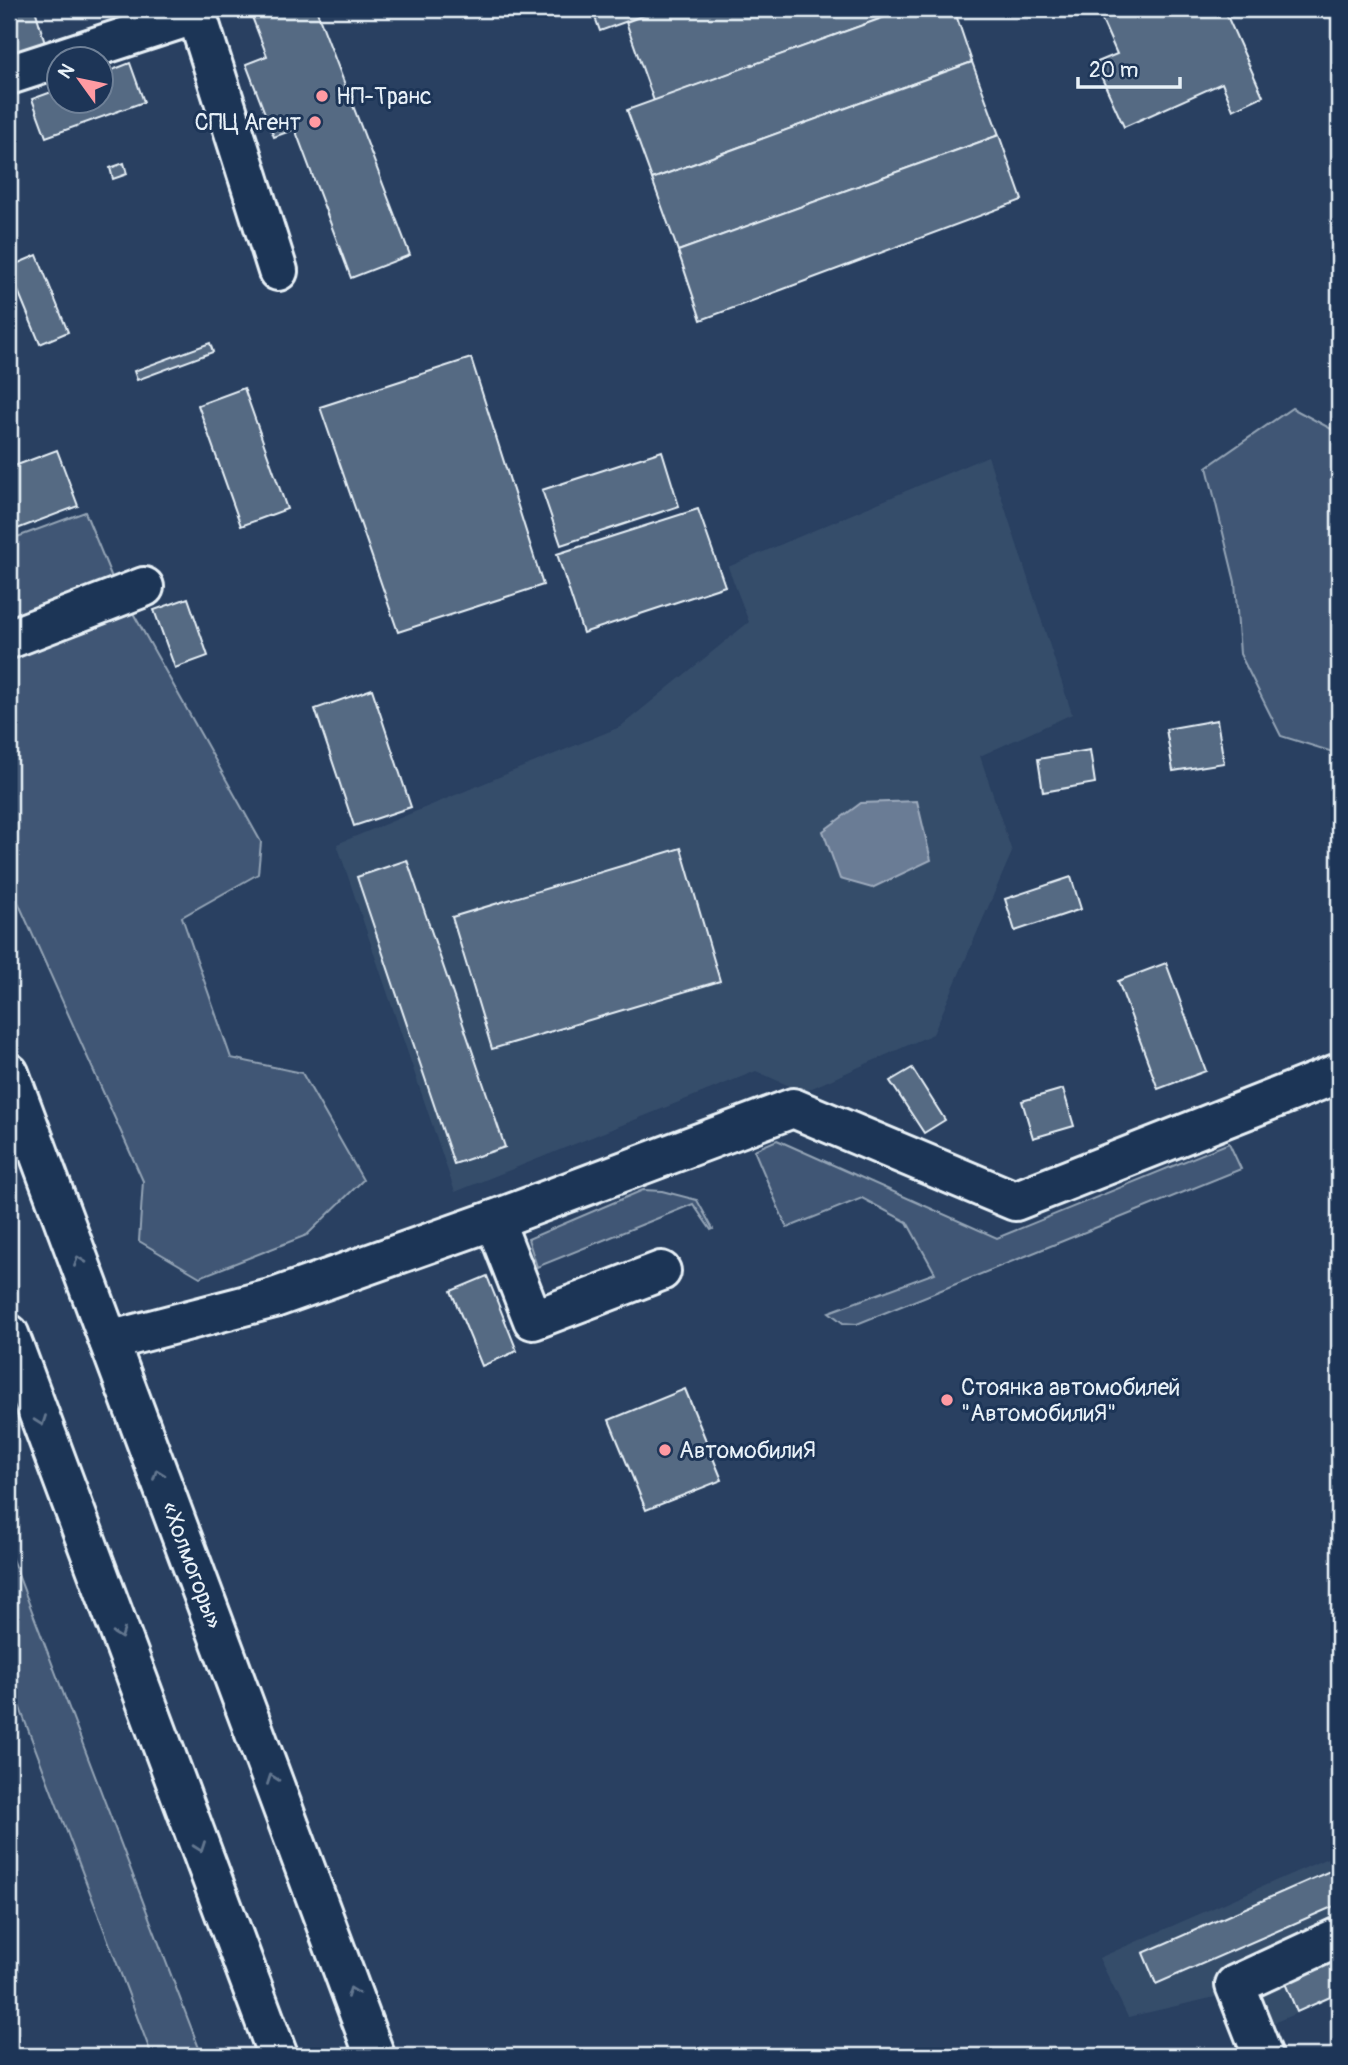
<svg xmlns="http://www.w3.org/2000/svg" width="1348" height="2065" viewBox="0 0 1348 2065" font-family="Pangolin,sans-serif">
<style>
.built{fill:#364d6b}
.green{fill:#415774;stroke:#94a4b6;stroke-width:2}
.water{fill:#6b7c95;stroke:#9dabbd;stroke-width:2}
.building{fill:#556a83;stroke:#e8f1f8;stroke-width:2}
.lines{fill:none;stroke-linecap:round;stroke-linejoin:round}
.minor-casing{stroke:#e8f1f8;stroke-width:44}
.highway-casing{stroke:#e8f1f8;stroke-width:44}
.minor{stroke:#1d3557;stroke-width:38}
.highway{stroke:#1d3557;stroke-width:38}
.oneway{stroke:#64778f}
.poi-dot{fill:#ff9aa2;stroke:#1d3557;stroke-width:2.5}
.labels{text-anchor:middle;stroke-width:6;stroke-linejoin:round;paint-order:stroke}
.poi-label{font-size:23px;fill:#e8f1f8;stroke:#1d3557;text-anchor:start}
.street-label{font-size:23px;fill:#e8f1f8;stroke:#1d3557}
</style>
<rect width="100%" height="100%" fill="#294061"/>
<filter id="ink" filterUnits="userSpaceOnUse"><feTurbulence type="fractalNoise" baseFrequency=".0143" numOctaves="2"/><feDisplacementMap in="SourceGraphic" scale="14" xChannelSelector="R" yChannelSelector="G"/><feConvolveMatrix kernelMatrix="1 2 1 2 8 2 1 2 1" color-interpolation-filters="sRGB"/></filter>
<g filter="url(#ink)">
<!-- built -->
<g class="built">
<polygon points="988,456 1072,714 980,756 1012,852 933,1034 803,1092 756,1071 455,1192 337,844 620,727 749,622 728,567"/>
<polygon points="1339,1853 1339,1995 1245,2035 1224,1995 1128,2017 1099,1958"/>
</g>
<!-- green -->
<g class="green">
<polygon points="1292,408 1339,433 1339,754 1281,736 1240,654 1235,582 1207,467"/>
<polygon points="85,512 115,585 9,627 9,540"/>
<polygon points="128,604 261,842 258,874 182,917 231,1058 302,1073 363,1180 307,1235 200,1277 139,1241 143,1181 9,882 9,651"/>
<polygon points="777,1140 997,1238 1229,1143 1241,1169 857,1324 843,1323 829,1312 935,1273 907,1222 862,1198 787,1228 754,1150"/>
<polygon points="643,1190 662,1191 697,1200 713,1229 711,1230 693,1204 537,1267 528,1239"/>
<polygon points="9,1551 202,2056 152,2056 9,1679"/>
</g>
<!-- water -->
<polygon class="water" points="917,801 931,860 872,888 840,879 823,831 861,803"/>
<!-- building -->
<g class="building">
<polygon points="9,9 35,9 48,54 9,65"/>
<polygon points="249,9 316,9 410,255 351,278 295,129 274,137 246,64 267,56"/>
<polygon points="592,9 661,9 600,31"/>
<polygon points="661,9 907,9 654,101 626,22"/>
<polygon points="907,9 954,9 972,62 652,179 627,110"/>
<polygon points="1097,9 1224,9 1263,96 1233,110 1222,83 1124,127 1095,63 1117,54"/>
<polygon points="972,62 999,135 678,251 652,179"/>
<polygon points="130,63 144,102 46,137 32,99 60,89 60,102 102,102 102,74"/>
<polygon points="999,135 1022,200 701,320 678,251"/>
<polygon points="124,163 127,174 113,179 110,168"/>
<polygon points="37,255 68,332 40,344 9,269 9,267"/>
<polygon points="210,343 213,352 137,380 134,371"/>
<polygon points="471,358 543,585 398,632 320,407"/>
<polygon points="244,388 287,509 241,526 198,405"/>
<polygon points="57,450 78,506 9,532 9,468"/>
<polygon points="662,451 679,506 561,545 542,490"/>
<polygon points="698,509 725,586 583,633 557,554"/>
<polygon points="188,598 208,656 175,668 154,610"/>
<polygon points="372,689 411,807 354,826 315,709"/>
<polygon points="1217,720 1224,763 1173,771 1166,729"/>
<polygon points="1090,750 1095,783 1043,792 1038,759"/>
<polygon points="681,848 720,981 492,1049 452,917"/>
<polygon points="407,860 505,1147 454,1164 357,877"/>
<polygon points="1071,877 1081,909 1015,931 1005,899"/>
<polygon points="1166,963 1206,1071 1158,1089 1118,981"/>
<polygon points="912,1068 945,1120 924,1133 890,1081"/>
<polygon points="1063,1089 1074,1126 1033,1138 1022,1101"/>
<polygon points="487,1276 517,1351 482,1366 451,1291"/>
<polygon points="685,1389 722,1480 646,1510 609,1420"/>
<polygon points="1339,1867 1339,1904 1156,1984 1143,1953"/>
<polygon points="1339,1959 1339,1993 1297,2012 1285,1983"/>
</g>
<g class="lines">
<!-- minor casing -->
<g class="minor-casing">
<g id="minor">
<polyline points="195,9 278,271"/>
<polyline points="9,75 197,14"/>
<polyline points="9,639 144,587"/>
<polyline points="494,1220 533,1320 661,1271"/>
<polyline points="109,1341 274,1298 494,1220 793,1108 1015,1201 1339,1073"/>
<polyline points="1263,2056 1235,1985 1339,1937"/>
</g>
</g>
<!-- highway casing -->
<g class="highway-casing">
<g id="highway">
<path id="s1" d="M9 1073 375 2056"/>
<polyline points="9,1334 278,2056"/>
</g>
</g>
<!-- minor -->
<use href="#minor" class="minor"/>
<!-- highway -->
<use href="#highway" class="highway"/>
</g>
<!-- one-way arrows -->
<defs><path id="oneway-chevron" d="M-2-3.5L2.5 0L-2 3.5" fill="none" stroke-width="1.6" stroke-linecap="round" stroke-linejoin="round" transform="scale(1.75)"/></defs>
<g class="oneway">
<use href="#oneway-chevron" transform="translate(79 1261) rotate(-110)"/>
<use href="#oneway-chevron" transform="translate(41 1421) rotate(70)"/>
<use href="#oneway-chevron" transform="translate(158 1474) rotate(-110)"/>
<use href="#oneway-chevron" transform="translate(120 1634) rotate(70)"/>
<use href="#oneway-chevron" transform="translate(272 1779) rotate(-110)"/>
<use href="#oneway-chevron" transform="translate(200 1847) rotate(70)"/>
<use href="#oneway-chevron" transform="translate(352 1992) rotate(-110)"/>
</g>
</g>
<!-- markers -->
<g class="poi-dot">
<circle cx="322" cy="96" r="7"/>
<circle cx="315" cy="122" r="7"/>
<circle cx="947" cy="1400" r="7"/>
<circle cx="665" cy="1450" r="7"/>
</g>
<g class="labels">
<!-- poi labels -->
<g class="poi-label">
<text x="336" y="104">НП-Транс</text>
<text x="301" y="130" text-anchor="end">СПЦ Агент</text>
<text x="961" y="1395">Стоянка автомобилей<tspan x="961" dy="26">"АвтомобилиЯ"</tspan></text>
<text x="679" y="1458">АвтомобилиЯ</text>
</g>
<!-- street labels -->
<g class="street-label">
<text dy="8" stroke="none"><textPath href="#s1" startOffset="525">«Холмогоры»</textPath></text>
</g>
</g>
<!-- margin -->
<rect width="1348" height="2065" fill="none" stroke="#1d3557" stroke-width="35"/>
<rect x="18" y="18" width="1313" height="2030" fill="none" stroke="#e8f1f8" stroke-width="2.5" filter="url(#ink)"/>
<!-- north arrow -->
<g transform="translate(80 80) rotate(303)"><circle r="33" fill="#1d3557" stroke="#6e8097" stroke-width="2"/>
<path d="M0-5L12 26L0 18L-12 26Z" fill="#ff9aa2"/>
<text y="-10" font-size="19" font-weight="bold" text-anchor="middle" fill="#e8f1f8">N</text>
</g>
<!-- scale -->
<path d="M1078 77v10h102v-10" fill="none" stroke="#e8f1f8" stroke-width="3.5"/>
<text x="1089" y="77" font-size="21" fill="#e8f1f8" stroke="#1d3557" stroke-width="5" paint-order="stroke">20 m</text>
</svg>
